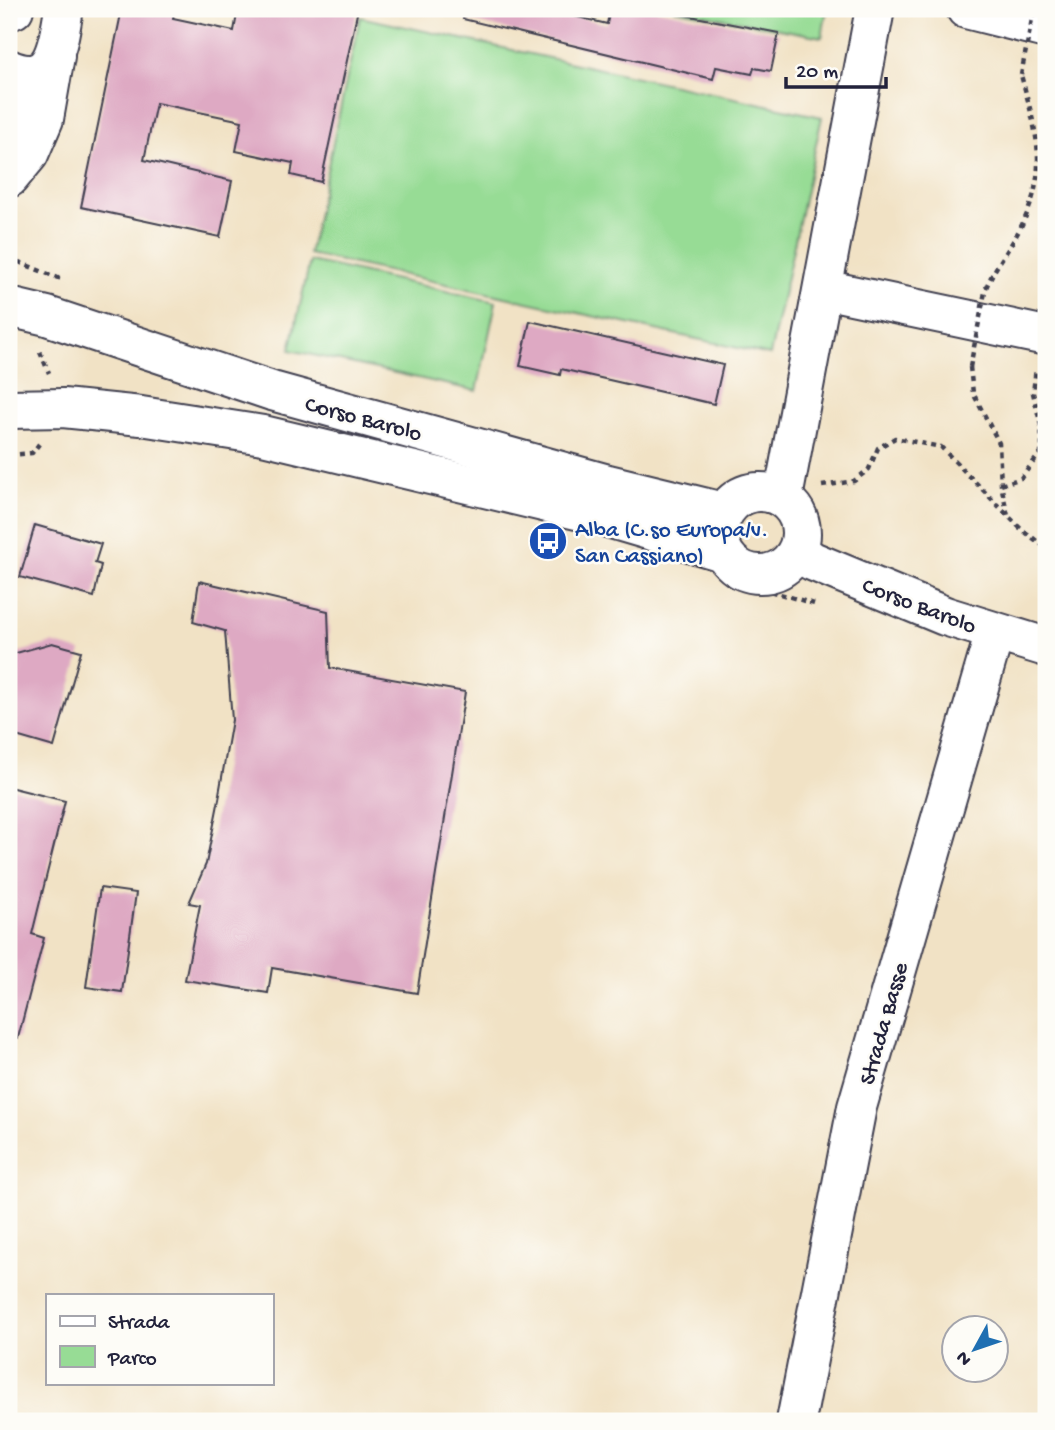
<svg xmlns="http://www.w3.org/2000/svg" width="1055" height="1430" viewBox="0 0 1055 1430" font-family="'Gochi Hand',sans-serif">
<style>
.green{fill:#97dc95;stroke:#5c7f68;stroke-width:2}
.building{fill:#dea9c3}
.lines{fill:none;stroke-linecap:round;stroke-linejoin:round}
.minor-casing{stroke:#413f50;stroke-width:42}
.major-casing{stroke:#413f50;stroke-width:42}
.path{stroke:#413f50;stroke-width:4.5;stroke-dasharray:5 5;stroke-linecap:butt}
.minor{stroke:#fff;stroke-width:38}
.major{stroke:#fff;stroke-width:38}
.path-bridge{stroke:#413f50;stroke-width:4.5;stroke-dasharray:5 5;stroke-linecap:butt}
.labels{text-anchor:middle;stroke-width:5;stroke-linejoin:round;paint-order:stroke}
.street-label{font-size:23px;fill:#22223b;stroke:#fdfcf7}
.transit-label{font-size:23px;fill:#164399;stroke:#fdfcf7;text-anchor:start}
</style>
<rect width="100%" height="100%" fill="#fdfcf7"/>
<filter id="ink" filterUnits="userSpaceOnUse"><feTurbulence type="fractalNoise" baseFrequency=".0143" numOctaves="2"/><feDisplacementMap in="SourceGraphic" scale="14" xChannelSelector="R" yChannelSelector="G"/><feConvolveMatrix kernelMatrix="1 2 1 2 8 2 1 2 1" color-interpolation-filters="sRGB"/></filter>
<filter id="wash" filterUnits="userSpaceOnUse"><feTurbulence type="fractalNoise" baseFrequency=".00686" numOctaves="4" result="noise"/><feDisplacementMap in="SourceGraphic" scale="28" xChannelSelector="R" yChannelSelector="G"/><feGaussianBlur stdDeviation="1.57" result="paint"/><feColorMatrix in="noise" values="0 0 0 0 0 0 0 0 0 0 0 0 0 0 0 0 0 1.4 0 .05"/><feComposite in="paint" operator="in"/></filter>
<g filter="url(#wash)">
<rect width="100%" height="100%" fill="#f1e2c5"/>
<!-- green -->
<g class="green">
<polygon points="673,9 827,9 822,37"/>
<polygon points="360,17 822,117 770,355 309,254"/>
<polygon points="310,261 496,302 477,391 290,350"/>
</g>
<g id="blocks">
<!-- building -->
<g class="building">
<polygon points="122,9 175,9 173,18 234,31 238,9 358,9 321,182 291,175 293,163 236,151 242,121 156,103 144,160 232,181 220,237 81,207"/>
<polygon points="464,9 544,9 607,24 610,9 654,9 779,33 771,71 754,68 752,74 716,67 713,79 463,19"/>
<polygon points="530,321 723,365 714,404 561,369 560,375 520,366"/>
<polygon points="35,525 101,544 95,563 101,565 94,597 20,577"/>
<polygon points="199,581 328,611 330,668 465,692 417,993 272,968 268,993 185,980 200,905 189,903 206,864 220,794 219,794 232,720 225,631 193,622"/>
<polygon points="52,643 81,651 54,747 9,734 9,655"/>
<polygon points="9,787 65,801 32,934 44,938 18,1038 9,1037"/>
<polygon points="100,888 136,893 122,992 86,987"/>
</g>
</g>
</g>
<g filter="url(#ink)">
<use href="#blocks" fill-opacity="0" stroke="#413f50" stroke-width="2"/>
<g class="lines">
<!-- minor casing -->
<g class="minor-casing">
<g id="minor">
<polyline points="966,9 1046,29"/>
<polyline points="9,11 14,9"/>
<path d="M9 69C56 90 58 39 64 9"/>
<polyline points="9,75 19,95 9,132"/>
<polyline points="9,178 29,154 44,119 55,56"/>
<polyline points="823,289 1046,336"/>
<polyline points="783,498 875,9"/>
<polyline points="796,1421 857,1107 995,632"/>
</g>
</g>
<!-- major casing -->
<g class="major-casing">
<g id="major">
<polyline points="9,307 47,316 272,391 608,484 723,512"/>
<polyline points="9,409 63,408 141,416 263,435 598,515 723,552"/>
<circle cx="760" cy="533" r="41"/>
<polyline points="798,551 812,561 945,616 1046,647"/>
</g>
</g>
<!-- path -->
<g class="path">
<polyline points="1040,161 1046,152"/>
<polyline points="9,258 58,278 57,283"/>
<path d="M986 288C993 270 1004 257 1013 241 1051 177 1039 141 1021 75"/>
<polyline points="40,352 49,373"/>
<polyline points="970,367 973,393 999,443 1001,485 1008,516"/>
<polyline points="9,455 32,453 39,444"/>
<polyline points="1001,485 1021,478 1042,451 1041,426 1033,393 1036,368"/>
<polyline points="822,486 854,481 869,469 878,448 895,438 941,447 1020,528 1046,548"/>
<polyline points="742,583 818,605"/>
</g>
<!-- minor -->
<use href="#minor" class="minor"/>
<!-- major -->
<use href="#major" class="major"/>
<!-- path-bridge -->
<g class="path-bridge">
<polyline points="1021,75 1034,9"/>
<polyline points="970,367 985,292"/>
</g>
</g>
</g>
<!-- icons -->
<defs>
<g id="bus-disc" transform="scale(2.0125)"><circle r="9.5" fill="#1a4fb4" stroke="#fdfcf7"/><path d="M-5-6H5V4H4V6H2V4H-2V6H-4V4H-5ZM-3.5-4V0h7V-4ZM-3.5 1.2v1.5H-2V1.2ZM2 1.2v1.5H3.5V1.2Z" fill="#fff"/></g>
</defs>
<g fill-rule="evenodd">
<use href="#bus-disc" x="548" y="541"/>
</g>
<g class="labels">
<!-- street labels -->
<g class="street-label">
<text transform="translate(364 417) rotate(15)" y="8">Corso Barolo</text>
<text transform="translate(920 604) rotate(21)" y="8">Corso Barolo</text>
<text transform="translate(882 1023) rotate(-74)" y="8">Strada Basse</text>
</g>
<!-- transit labels -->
<g class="transit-label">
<text x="575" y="536">Alba (C.so Europa/v.<tspan x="575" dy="26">San Cassiano)</tspan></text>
</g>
</g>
<!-- margin -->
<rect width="1055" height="1430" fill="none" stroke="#fdfcf7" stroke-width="35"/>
<!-- legend -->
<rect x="46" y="1294" width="228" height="91" fill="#fdfcf7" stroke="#a5a5ac" stroke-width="2"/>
<rect x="60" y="1316" width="35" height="10" fill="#ffffff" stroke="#a5a5ac" stroke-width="2"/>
<text x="108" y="1328" font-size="21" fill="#22223b">Strada</text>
<rect x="60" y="1346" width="35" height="21" fill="#97dc95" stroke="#a5a5ac" stroke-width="2"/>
<text x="108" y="1364" font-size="21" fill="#22223b">Parco</text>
<!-- north arrow -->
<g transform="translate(975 1349) rotate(230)"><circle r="33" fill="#fdfcf7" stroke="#a5a5ac" stroke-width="2"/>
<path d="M0-5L12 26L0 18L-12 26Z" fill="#1f6fb2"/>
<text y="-10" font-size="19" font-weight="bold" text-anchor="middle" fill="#22223b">N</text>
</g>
<!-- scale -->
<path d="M786 77v10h100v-10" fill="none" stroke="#22223b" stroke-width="3.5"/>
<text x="796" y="77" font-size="21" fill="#22223b" stroke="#fdfcf7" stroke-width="5" paint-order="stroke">20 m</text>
</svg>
